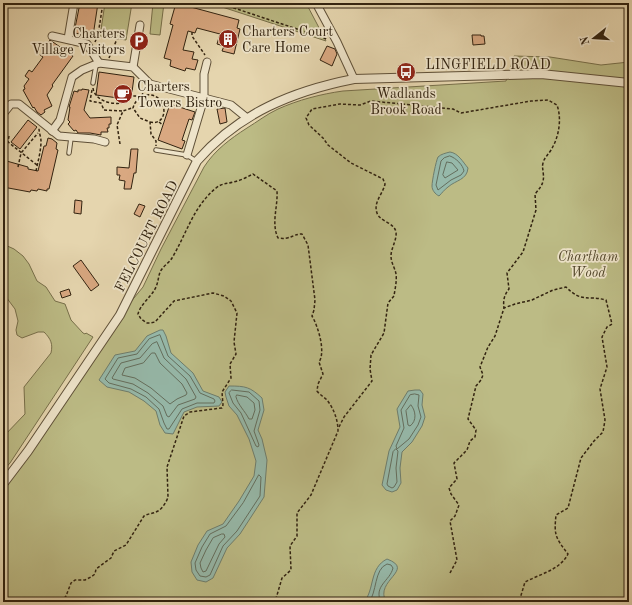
<svg xmlns="http://www.w3.org/2000/svg" width="632" height="605" viewBox="0 0 632 605" font-family="'Old Standard TT',serif">
<style>
.green{fill:#bcbb85;stroke:#776f4a}
.water{fill:#96b9aa;stroke:#6e7d6c}
.lines{fill:none;stroke-linecap:round;stroke-linejoin:round}
.shore{stroke:#646e5d;stroke-width:1}
.building{fill:#d9a881;stroke:#322310}
.service-casing{stroke:#5f5038;stroke-width:5.5}
.minor-casing{stroke:#5f5038;stroke-width:9}
.tertiary-casing{stroke:#5f5038;stroke-width:10}
.path{stroke:#322310;stroke-width:1.5;stroke-dasharray:3 2;stroke-linecap:butt}
.service{stroke:#eee4ca;stroke-width:3.5}
.minor{stroke:#eee4ca;stroke-width:7}
.tertiary{stroke:#eee4ca;stroke-width:8}
.labels{text-anchor:middle;stroke-width:3.5;stroke-linejoin:round;paint-order:stroke}
.poi-label{font-size:14px;fill:#322310;stroke:#eee4ca;text-anchor:start}
.street-label{font-size:14px;fill:#322310;stroke:#eee4ca}
.park-label{font-size:14px;font-style:italic;fill:#54492d;stroke:#eee4ca}
</style>
<rect width="100%" height="100%" fill="#e5d5ae"/>
<filter id="stains"><feTurbulence type="fractalNoise" baseFrequency=".005" numOctaves="4"/><feColorMatrix values="0 0 0 0 .2 0 0 0 0 .09 0 0 0 0 .02 0 0 0 .5 -.17"/></filter>
<radialGradient id="worn" r=".72"><stop offset=".6" stop-color="#630" stop-opacity="0"/><stop offset="1" stop-color="#630" stop-opacity=".3"/></radialGradient>
<!-- green -->
<g class="green">
<polygon points="105,3 132,3 126,40 100,36"/>
<polygon points="153,3 164,3 160,35 150,34"/>
<polygon points="210,3 306,3 326,41"/>
<path d="M514 56 550 57 601 65 629 62V602H3V484L120 315 143 287 161 249 204 167C215 150 230 139 247 128 257 122 267 114 278 109 298 100 321 94 343 91L506 81Z"/>
<path d="M3 244 14 249 23 256 29 264 37 281 46 287 55 301 65 304 71 320 83 333 85 334 86 333 93 337 10 463 3 471V437L25 414 24 387 51 353C53 344 51 339 44 332H38L22 338 17 335 16 330 18 321 15 309 3 293Z"/>
</g>
<!-- water -->
<g class="water">
<path d="M450 152C458 153 463 162 468 168 467 180 456 180 448 187 444 190 442 193 439 196 435 194 432 190 432 186 432 181 436 161 438 157 441 154 446 153 450 152Z"/>
<polygon points="160,330 163,330 166,336 171,353 193,373 203,391 219,397 222,402 219,406 197,407 184,412 173,434 165,433 160,425 156,411 144,401 129,392 107,387 99,380 115,355 135,351 147,336"/>
<path d="M229 386C246 386 250 387 262 398L264 410 258 430 262 439 267 460 264 497 240 534 227 548 213 578 206 582 197 580 192 572 191 562 198 545 207 531 223 524 239 501 254 476 256 461 249 439 237 415 229 406 226 397 225 392Z"/>
<polygon points="415,390 420,390 423,394 422,405 425,417 422,426 412,442 402,452 400,468 401,483 397,490 392,492 386,490 382,485 389,451 400,427 397,409 408,391"/>
<path d="M387 559C416 570 374 580 386 602H364C375 589 369 568 387 559Z"/>
</g>
<g class="lines">
<!-- shore -->
<g class="shore">
<path d="M450 156C456 158 463 165 464 171L461 175 451 180 438 190 436 185 441 161 444 158Z"/>
<polygon points="447,162 452,163 458,170 445,178 443,175"/>
<polygon points="160,335 168,356 190,376 200,393 214,399 215,401 214,403 197,403 182,409 169,429 167,429 164,423 159,409 146,397 131,389 109,383 105,379 118,358 137,354 149,339"/>
<polygon points="157,342 164,358 186,379 196,397 195,399 178,405 169,417 167,416 163,406 148,393 133,384 113,379 112,378 121,363 140,358 152,344"/>
<polygon points="152,353 155,353 160,363 182,384 187,393 186,395 177,399 170,404 151,388 135,378 122,375 125,368 143,363"/>
<polygon points="232,390 249,392 259,401 260,410 254,431 259,445 258,447 256,446 241,413 233,403 229,393"/>
<polygon points="415,394 419,395 418,406 421,417 418,425 409,439 397,449 396,446 404,428 401,410 410,395"/>
<path d="M237 395 247 397 254 403 255 410 252 419H249C245 411 238 405 236 397Z"/>
<path d="M411 405C416 411 417 421 410 426L408 425 406 411Z"/>
<polygon points="396,449 398,451 396,468 397,482 394,487 392,488 388,486 387,484 393,452"/>
<polygon points="259,475 261,477 260,496 237,531 223,546 210,575 206,577 200,576 196,570 195,563 202,547 210,534 226,526 243,503"/>
<polygon points="222,534 224,534 225,537 219,544 206,571 203,572 201,568 200,563 206,550 213,538"/>
<path d="M369 602C377 593 374 569 387 564L391 565 393 568C390 581 373 586 381 602"/>
</g>
</g>
<!-- building -->
<g class="building">
<polygon points="80,3 98,3 93,36 74,33"/>
<polygon points="176,3 239,20 237,28 240,29 234,54 222,51 224,46 217,44 220,34 197,28 195,33 188,31 183,50 194,52 192,59 198,60 195,70 186,68 185,71 170,66 171,60 164,58 173,25 170,24"/>
<polygon points="472,35 481,35 481,36 484,36 485,44 473,45"/>
<polygon points="50,40 73,56 52,85 53,86 47,95 52,106 44,110 45,112 41,115 37,112 34,107 33,108 23,90 25,89 24,86 29,79 25,76 29,70 32,72 43,57 40,55"/>
<polygon points="327,46 335,49 337,54 332,66 320,60"/>
<polygon points="99,72 134,77 132,92 129,91 128,98 126,99 96,95"/>
<polygon points="82,89 89,90 84,110 90,118 111,117 111,124 109,124 109,128 107,128 108,132 101,132 101,135 90,133 78,133 76,130 74,131 68,124 70,122 68,120 70,107 69,107 74,91 78,92 78,90 82,90"/>
<polygon points="170,104 195,112 192,120 189,119 182,140 185,141 182,149 158,140"/>
<polygon points="225,108 227,122 220,124 217,109"/>
<polygon points="28,120 37,127 20,149 11,142"/>
<polygon points="48,138 52,139 57,143 56,149 58,150 49,189 47,189 47,191 38,189 37,191 31,190 30,192 3,187 3,160 28,167 28,169 38,171 44,146 46,146"/>
<polygon points="131,149 138,149 136,173 134,173 131,189 124,189 125,181 119,180 120,175 117,175 117,167 129,168"/>
<polygon points="75,200 82,201 81,214 74,213"/>
<polygon points="139,204 145,206 140,217 134,214"/>
<polygon points="81,260 99,285 91,291 73,266"/>
<polygon points="69,289 71,295 62,298 60,292"/>
</g>
<g class="lines">
<!-- service casing -->
<g class="service-casing">
<g id="service">
<polyline points="93,83 96,65"/>
<polyline points="156,150 187,155 196,161"/>
<polyline points="69,153 71,138"/>
</g>
</g>
<!-- minor casing -->
<g class="minor-casing">
<g id="minor">
<polyline points="316,3 337,42 354,79"/>
<polyline points="52,36 87,44 99,63"/>
<polyline points="68,39 74,3"/>
<polyline points="133,67 140,25"/>
<polyline points="3,114 11,104 19,104 59,136 94,139 105,142"/>
<polyline points="52,131 60,120 72,77 82,70 99,63 133,67 150,84 231,105 247,118"/>
<polyline points="187,155 204,98 204,74 207,62"/>
</g>
</g>
<!-- tertiary casing -->
<g class="tertiary-casing">
<path id="tertiary" d="M3 484 28 451 120 315 197 161C239 113 293 91 354 79L541 74 629 83"/>
</g>
<!-- path -->
<g class="path">
<polyline points="219,3 327,39"/>
<polyline points="192,32 192,36 205,55"/>
<polyline points="95,42 98,35 103,3"/>
<polyline points="109,58 117,39"/>
<path d="M93 88C95 104 125 109 130 96H140"/>
<polyline points="92,90 90,101 101,103 104,110 123,111"/>
<polyline points="142,96 144,88"/>
<path d="M150 122C162 125 167 113 162 103 155 90 137 93 133 108L140 118 150 122 151 134 156 141V146"/>
<polyline points="159,122 163,125"/>
<polyline points="9,136 8,142 37,165"/>
<polyline points="120,144 117,125 123,111 132,108"/>
<polyline points="18,167 21,153 38,133"/>
<path d="M36 171C38 161 41 151 41 141 41 137 39 133 39 128"/>
<path d="M339 427 344 417 372 381 370 369 371 355 384 333 388 303 394 296C395 289 397 281 396 274 395 268 391 263 391 256 391 248 397 240 396 232 394 222 380 222 377 213 373 202 383 194 385 184L383 179 351 163 328 145 323 138 309 125 306 118 312 109 340 104 360 105 371 101 453 109 461 113 531 101 548 100 557 105C562 119 559 137 551 150 548 155 544 158 543 163 542 167 543 169 543 172 545 182 541 187 535 194L536 210 523 252 507 273 509 289C504 295 503 301 504 308"/>
<path d="M450 573 457 560 450 521 455 516 459 505 451 494 449 488 457 479 454 463 467 450 470 441 475 437 476 430 468 419 476 386 481 380 483 375 480 367 488 347 495 336 504 308 515 304 532 300 553 290 566 287C582 303 587 295 606 300L612 324 607 327 602 337 607 367 600 389 605 420 603 432 594 441 581 458 568 508 556 515C554 535 555 537 568 554 560 570 540 574 525 582L519 602"/>
<path d="M61 602 66 596 71 583 75 580H85L91 577 95 574 96 569 111 558 114 551 126 545 144 516C149 513 153 514 158 511 162 509 167 501 168 497L167 467 184 416 190 412 222 408 223 405 222 392 231 378 230 364 236 354 234 342 237 313 231 301 224 296 213 293 174 301 155 322 150 323H147L141 319 138 314C140 305 150 298 155 289 158 284 158 278 160 272 163 266 169 263 172 258 187 233 193 207 216 188 222 183 227 184 233 182 240 181 247 177 253 174L277 191C278 207 271 223 278 238 291 240 292 234 302 234L308 245 315 300 314 310 312 316C318 326 326 352 319 362L323 374 318 384 317 391C320 395 324 397 327 400 334 409 338 420 338 431L311 495 297 513V536L290 546 291 570 282 578 275 602"/>
</g>
<!-- service -->
<use href="#service" class="service"/>
<!-- minor -->
<use href="#minor" class="minor"/>
<!-- tertiary -->
<use href="#tertiary" class="tertiary"/>
</g>
<!-- icons -->
<defs>
<g id="building-disc" transform="scale(1)"><circle r="9.5" fill="#8f2418" stroke="#eee4ca"/><path d="M-4-6H4V6H1V3H-1V6H-4ZM-2.5-4.3h1.7v1.8h-1.7ZM.8-4.3h1.7v1.8H.8ZM-2.5-1h1.7V.8h-1.7ZM.8-1h1.7V.8H.8Z" fill="#fff"/></g>
<g id="parking-disc" transform="scale(1)"><circle r="9.5" fill="#8f2418" stroke="#eee4ca"/><path d="M-3.5-5.5H1a3.5 3.5 0 0 1 0 7H-1V5.5H-3.5ZM-1-3.4V-.6H.8a1.4 1.4 0 0 0 0-2.8Z" fill="#fff"/></g>
<g id="bus-disc" transform="scale(1)"><circle r="9.5" fill="#8f2418" stroke="#eee4ca"/><path d="M-5-6H5V4H4V6H2V4H-2V6H-4V4H-5ZM-3.5-4V0h7V-4ZM-3.5 1.2v1.5H-2V1.2ZM2 1.2v1.5H3.5V1.2Z" fill="#fff"/></g>
<g id="cafe-disc" transform="scale(1)"><circle r="9.5" fill="#8f2418" stroke="#eee4ca"/><path d="M-5.5-4.5H6V0H3Q3 3.5 0 3.5H-2.5Q-5.5 3.5-5.5 0ZM3-3.2v2h1.7v-2ZM-6 4.5H4V6H-6Z" fill="#fff"/></g>
</defs>
<g fill-rule="evenodd">
<use href="#building-disc" x="228" y="39"/>
<use href="#parking-disc" x="139" y="41"/>
<use href="#bus-disc" x="406" y="72"/>
<use href="#cafe-disc" x="123" y="94"/>
</g>
<g class="labels">
<!-- poi labels -->
<g class="poi-label">
<text x="242" y="36">Charters Court<tspan x="242" dy="16">Care Home</tspan></text>
<text x="125" y="38" text-anchor="end">Charters<tspan x="125" dy="16">Village Visitors</tspan></text>
<text x="137" y="91">Charters<tspan x="137" dy="16">Towers Bistro</tspan></text>
<text x="406" y="98" text-anchor="middle">Wadlands<tspan x="406" dy="16">Brook Road</tspan></text>
</g>
<!-- street labels -->
<g class="street-label">
<text x="488" y="69">LINGFIELD ROAD</text>
<text transform="translate(146 236) rotate(-63)" y="5">FELCOURT ROAD</text>
</g>
<!-- park labels -->
<g class="park-label">
<text x="588" y="261">Chartham<tspan x="588" dy="16">Wood</tspan></text>
</g>
</g>
<!-- margin -->
<rect width="632" height="605" fill="none" stroke="#e5d5ae" stroke-width="16"/>
<rect x="4" y="4" width="624" height="597" fill="none" stroke="#322310" stroke-width="2"/>
<rect x="8" y="8" width="616" height="589" fill="none" stroke="#322310"/>
<!-- north arrow -->
<g transform="translate(594 38) rotate(253)" stroke="#eee4ca" stroke-width="3" paint-order="stroke">
<path d="M0-3L7 15L0 10L-7 15Z" fill="#322310"/>
<text y="-6" font-size="11" font-weight="bold" text-anchor="middle" fill="#322310">N</text>
</g>
<rect width="100%" height="100%" filter="url(#stains)"/>
<rect width="100%" height="100%" fill="url(#worn)"/>
</svg>
